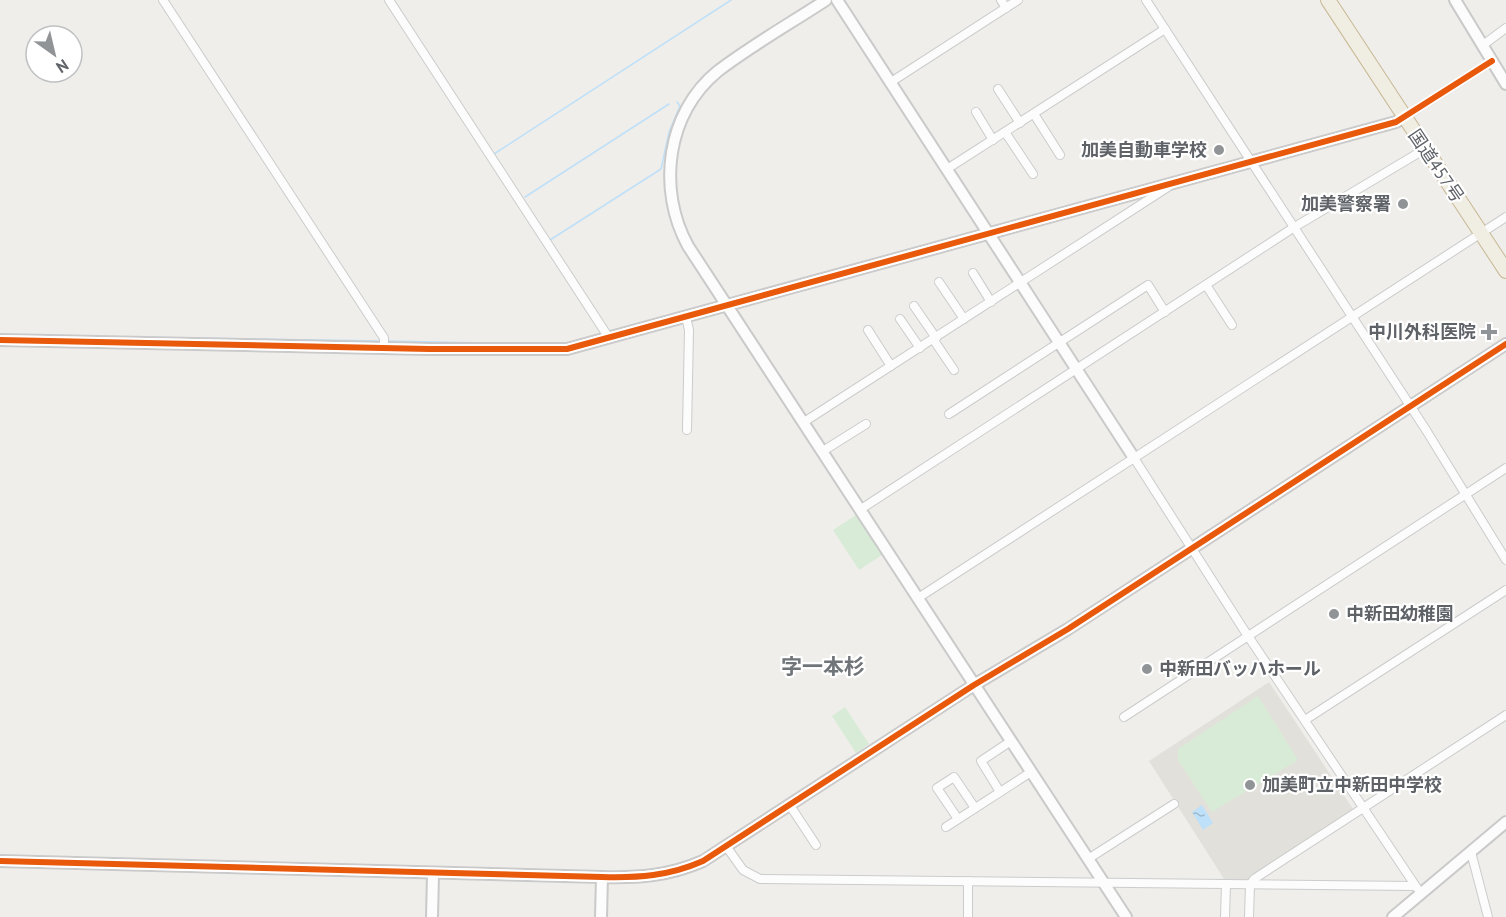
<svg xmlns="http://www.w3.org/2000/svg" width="1506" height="917" viewBox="0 0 1506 917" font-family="'PT Sans','Noto Sans JP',sans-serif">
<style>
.education{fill:#e2e0da}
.green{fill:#d8ebd6}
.water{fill:url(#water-ripples)}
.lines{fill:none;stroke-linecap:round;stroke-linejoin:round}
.stream{stroke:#bfe0f9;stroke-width:1.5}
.street-casing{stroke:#cbcccc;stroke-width:10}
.secondary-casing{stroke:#cacacb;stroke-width:14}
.highway-casing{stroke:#c8b996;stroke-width:16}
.street{stroke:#fdfcfc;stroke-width:8}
.secondary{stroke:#fdfcfc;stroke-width:10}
.highway{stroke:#f0ede3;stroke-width:14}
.cycleway-casing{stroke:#fff;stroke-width:10}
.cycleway{stroke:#e8590c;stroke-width:6}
.poi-dot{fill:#919496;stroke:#fff;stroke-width:2}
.labels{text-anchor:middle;stroke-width:4.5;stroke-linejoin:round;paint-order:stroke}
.poi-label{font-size:18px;font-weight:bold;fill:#5f6368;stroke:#fff;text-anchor:end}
.street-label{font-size:18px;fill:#5f6368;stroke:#fff}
.quarter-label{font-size:21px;font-weight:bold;fill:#70757a;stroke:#fff}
</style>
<defs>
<pattern id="water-ripples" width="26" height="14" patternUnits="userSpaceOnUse" patternTransform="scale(1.5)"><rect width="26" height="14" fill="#bfe0f9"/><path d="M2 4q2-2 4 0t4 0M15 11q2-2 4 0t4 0" fill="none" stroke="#9eb9cd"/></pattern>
</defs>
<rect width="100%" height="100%" fill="#efeeea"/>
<!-- education -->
<polygon class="education" points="1269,682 1353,809 1249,880 1224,879 1149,761"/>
<!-- green -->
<g class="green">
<polygon points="856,515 882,555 859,570 833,530"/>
<polygon points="1258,696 1298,760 1212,812 1178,760 1178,749"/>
<polygon points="845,707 869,744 856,753 832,716"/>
</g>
<!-- water -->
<polygon class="water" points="1202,805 1213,823 1203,830 1192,812"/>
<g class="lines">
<!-- stream -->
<g class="stream">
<polyline points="494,154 731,0"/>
<polyline points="525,197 669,104"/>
<polyline points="550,240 661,169 669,132 680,106 677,102"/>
<polyline points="63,336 382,341"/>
<polyline points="387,341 535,344"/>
</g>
<!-- street casing -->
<g class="street-casing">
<g id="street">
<polyline points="163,0 384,338 384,348"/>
<polyline points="389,0 609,338"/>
<polyline points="1001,0 1006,8"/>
<polyline points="1146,0 1426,430 1506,560"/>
<polyline points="1483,45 1506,28"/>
<polyline points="891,82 1018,0"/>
<polyline points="998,89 1020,123"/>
<polyline points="976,112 993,140"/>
<polyline points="1034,114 1060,155"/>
<polyline points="1404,117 1492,61"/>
<polyline points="1005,132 1033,174"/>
<polyline points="947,169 1165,29"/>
<polyline points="973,273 991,302"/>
<polyline points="939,282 964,319"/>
<polyline points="1206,285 1232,325"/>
<polyline points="914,306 936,338"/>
<polyline points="686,317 689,330 687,430"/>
<polyline points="900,319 920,348"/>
<polyline points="868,330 891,366"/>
<polyline points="933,339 954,370"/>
<polyline points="949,414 1148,285 1165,312"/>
<polyline points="804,422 1168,187"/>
<polyline points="823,451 866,424"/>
<polyline points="1134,458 1244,630 1417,888"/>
<polyline points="861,509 1293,228 1425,149"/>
<polyline points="918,598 1506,217"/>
<polyline points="1124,717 1506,468"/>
<polyline points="1305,720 1506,590"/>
<polyline points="1000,792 981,761 1011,741"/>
<polyline points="789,804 816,845"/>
<polyline points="958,819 937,788 954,777 975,808"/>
<polyline points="946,827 1031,772"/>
<polyline points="726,846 743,870 760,879 1414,886"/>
<polyline points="1471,852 1488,917"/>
<polyline points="1088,859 1174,804"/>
<polyline points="968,917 968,881"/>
<polyline points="1225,917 1226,884"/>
<polyline points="1249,917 1250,885 1254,879 1506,715"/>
</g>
</g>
<!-- secondary casing -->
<g class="secondary-casing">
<g id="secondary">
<path d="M826 0C791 23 752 45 718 71 666 113 657 190 688 246L1126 917"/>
<polyline points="837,0 1134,458"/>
<polyline points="1455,0 1506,84"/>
<polyline points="0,340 429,349 567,349 1396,122 1404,117"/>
<path d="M0 861 602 877C638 878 669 876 703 861L974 685 1068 629 1506 344"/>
<polyline points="432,917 433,875"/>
<polyline points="601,917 602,877"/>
<polyline points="1393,917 1506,822"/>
</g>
</g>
<!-- highway casing -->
<g class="highway-casing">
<polyline id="highway" points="1328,0 1506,271"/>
</g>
<!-- street -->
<use href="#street" class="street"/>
<!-- secondary -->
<use href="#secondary" class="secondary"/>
<!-- highway -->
<use href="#highway" class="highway"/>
<!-- cycleway casing -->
<g class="cycleway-casing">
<g id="cycleway">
<polyline points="0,340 429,349 567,349 1396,122 1492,61"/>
<path d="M0 861 602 877C638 878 669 876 703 861L974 685 1068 629 1506 344"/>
</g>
</g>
<!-- cycleway -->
<use href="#cycleway" class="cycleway"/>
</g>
<!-- markers -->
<g class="poi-dot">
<circle cx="1219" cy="150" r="6"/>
<circle cx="1403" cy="204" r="6"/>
<path d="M1486 323h6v6h6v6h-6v6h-6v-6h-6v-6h6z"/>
<circle cx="1334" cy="614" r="6"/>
<circle cx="1147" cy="669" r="6"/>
<circle cx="1250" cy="785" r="6"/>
</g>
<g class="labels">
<!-- poi labels -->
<g class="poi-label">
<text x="1207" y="156">加美自動車学校</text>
<text x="1391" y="210">加美警察署</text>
<text x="1476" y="338">中川外科医院</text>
<text x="1346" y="620" text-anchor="start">中新田幼稚園</text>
<text x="1159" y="675" text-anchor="start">中新田バッハホール</text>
<text x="1262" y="791" text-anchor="start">加美町立中新田中学校</text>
</g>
<!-- street labels -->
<g class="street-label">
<text transform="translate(1436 166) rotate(56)" y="6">国道457号</text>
</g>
<!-- quarter labels -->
<g class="quarter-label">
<text x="823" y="674">字一本杉</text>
</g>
</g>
<!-- north arrow -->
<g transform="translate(54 54) rotate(146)"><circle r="28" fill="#ffffff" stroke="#bfc1c3" stroke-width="1.5"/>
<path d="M0-4.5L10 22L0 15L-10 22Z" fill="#919496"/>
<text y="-9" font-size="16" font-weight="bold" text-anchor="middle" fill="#5f6368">N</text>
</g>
</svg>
